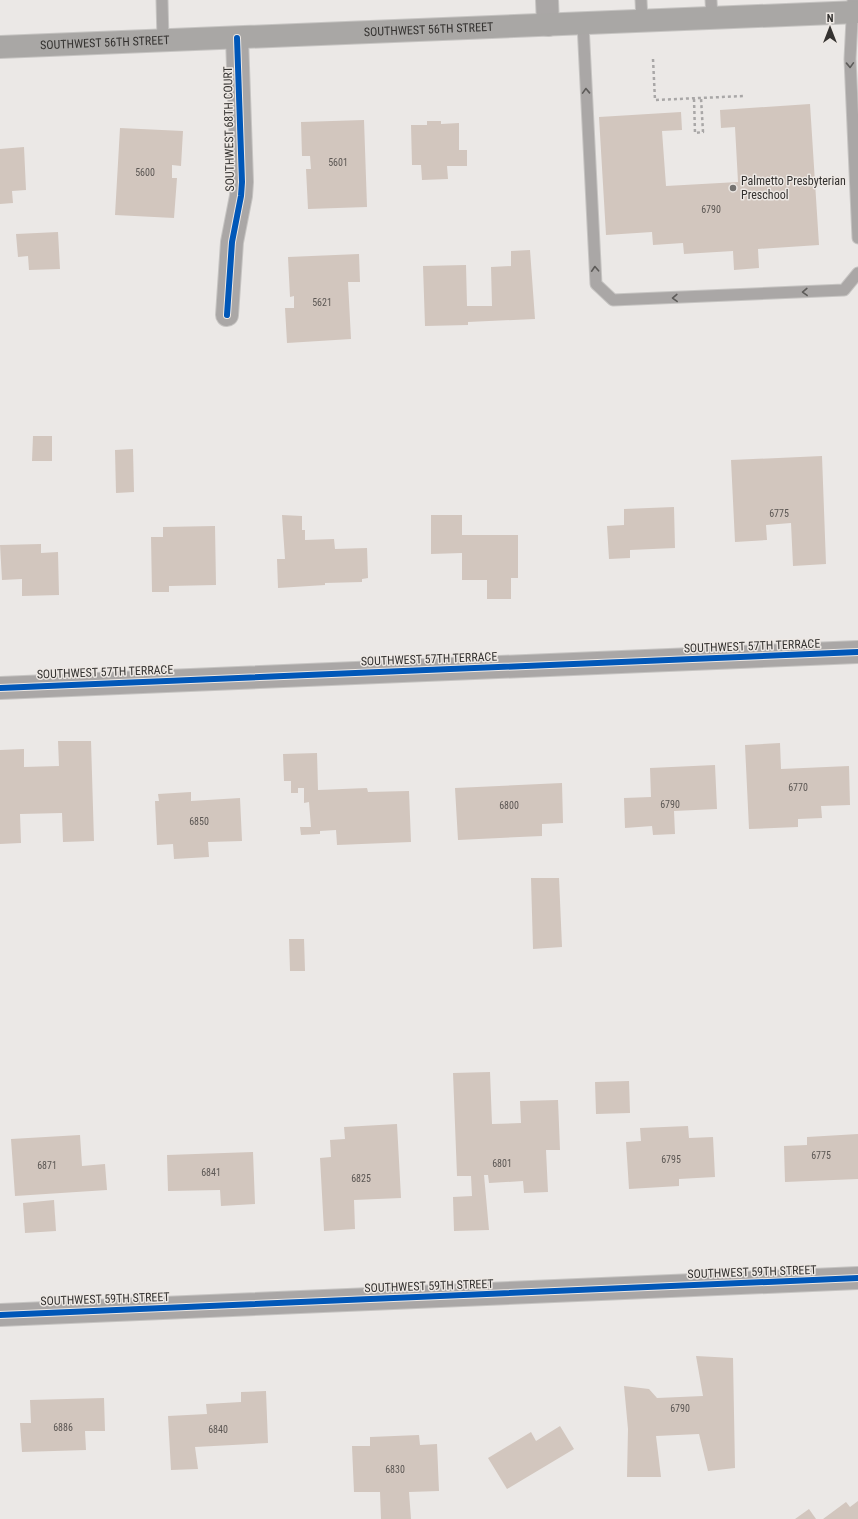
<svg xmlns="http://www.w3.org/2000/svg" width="858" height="1519" viewBox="0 0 858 1519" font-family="'Roboto Condensed',sans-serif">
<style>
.building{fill:#d2c6be}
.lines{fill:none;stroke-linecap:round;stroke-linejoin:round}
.lane-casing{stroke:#c6c4c2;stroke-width:13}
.street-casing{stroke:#c6c4c2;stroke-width:24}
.secondary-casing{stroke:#c6c4c2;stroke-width:24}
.path{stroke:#a9a7a7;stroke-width:2.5;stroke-dasharray:3 3;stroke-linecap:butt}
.lane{stroke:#aaa7a6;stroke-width:11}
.street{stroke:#aaa7a6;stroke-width:22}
.secondary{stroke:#a9a7a5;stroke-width:22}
.cycleway-casing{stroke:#ede8e4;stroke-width:8}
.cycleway{stroke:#0057b8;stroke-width:6}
.oneway{stroke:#5d5b59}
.poi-dot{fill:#747270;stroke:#ede8e4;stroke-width:1.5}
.labels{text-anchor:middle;stroke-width:3;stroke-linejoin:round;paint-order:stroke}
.number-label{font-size:10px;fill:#5c5754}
.street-label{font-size:12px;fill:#343230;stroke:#ede8e4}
.poi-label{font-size:12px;fill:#343230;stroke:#ede8e4;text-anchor:start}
</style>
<rect width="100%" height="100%" fill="#ebe8e6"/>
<!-- building -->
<g class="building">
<polygon points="810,104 819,245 758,249 759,268 734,270 733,251 684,254 683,243 653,245 652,232 606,235 599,117 681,112 682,130 662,131 666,186 738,182 735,127 721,128 720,110"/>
<polygon points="364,120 367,207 308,209 306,169 311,169 310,156 302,156 301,122"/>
<polygon points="427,121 441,121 441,124 459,123 459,150 467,150 467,166 447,166 448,179 422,180 421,165 412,165 411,125 427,125"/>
<polygon points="120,128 183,131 181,166 172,165 172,178 177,178 174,218 115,215"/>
<polygon points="24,147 26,190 12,191 13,203 0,204 0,149"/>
<polygon points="58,232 60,269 29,270 28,256 18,257 16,234"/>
<polygon points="530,250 535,319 468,322 468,325 425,326 423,266 466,265 467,306 492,306 491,267 511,266 511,251"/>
<polygon points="359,254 360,282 348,282 351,339 287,343 285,308 294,308 294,296 290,297 288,257"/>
<polygon points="33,436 52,436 52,461 32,461"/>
<polygon points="133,449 134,492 116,493 115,450"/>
<polygon points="822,456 826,564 793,566 791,523 766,525 767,540 735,542 731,460"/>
<polygon points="674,507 675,548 630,550 630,558 609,559 607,526 624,525 624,509"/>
<polygon points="282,515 302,516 302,530 305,530 305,540 334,539 335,549 367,548 368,578 362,579 362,582 325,583 325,585 278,588 277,559 285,559"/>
<polygon points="431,515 462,515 462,535 518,535 518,578 511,578 511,599 487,599 487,580 462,580 462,553 431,554"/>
<polygon points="215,526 216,585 169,586 169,592 152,592 151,537 163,537 163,527"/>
<polygon points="41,544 41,553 58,552 59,595 22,596 22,579 2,580 0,545"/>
<polygon points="58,741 91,741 94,841 63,842 62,813 20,814 21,843 0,844 0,750 24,749 24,767 59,766"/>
<polygon points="780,743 781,769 849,766 850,805 821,806 822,818 798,819 798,827 749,829 745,745"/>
<polygon points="317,753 318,790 367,788 368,792 409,791 411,842 337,845 336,830 320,831 320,834 301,835 300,827 311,827 309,802 304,803 304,788 298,788 298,793 291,793 291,781 284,781 283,754"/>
<polygon points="715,765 717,809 674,811 675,834 653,835 652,826 625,828 624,798 651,797 650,768"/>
<polygon points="562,783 563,823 542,824 542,836 458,840 455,788"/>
<polygon points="191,792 191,801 240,798 242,841 208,842 209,857 174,859 173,844 157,845 155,801 159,801 158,794"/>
<polygon points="531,878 559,878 562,947 533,949"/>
<polygon points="289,939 304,939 305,971 290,971"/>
<polygon points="490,1072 492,1124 521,1123 520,1101 558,1100 560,1150 546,1150 548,1192 524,1193 523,1181 489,1183 488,1175 484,1175 489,1230 454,1231 453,1197 472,1196 471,1176 457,1176 453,1073"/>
<polygon points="629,1081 630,1113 596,1114 595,1082"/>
<polygon points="397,1124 401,1198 354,1200 355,1229 324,1231 320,1158 331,1157 330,1140 345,1139 344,1127"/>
<polygon points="688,1126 689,1138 713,1137 715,1177 679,1179 679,1186 629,1189 626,1142 641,1141 640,1128"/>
<polygon points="858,1134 858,1179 785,1182 784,1146 807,1145 807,1137"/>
<polygon points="80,1135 82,1166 105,1164 107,1190 15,1196 11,1139"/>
<polygon points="253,1152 255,1204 221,1206 220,1190 168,1191 167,1155"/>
<polygon points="54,1200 56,1231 25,1233 23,1203"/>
<polygon points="696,1356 733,1358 735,1468 708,1471 699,1434 656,1436 661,1477 627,1477 628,1429 624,1386 649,1389 657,1398 703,1396"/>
<polygon points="266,1391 268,1443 195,1447 198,1469 171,1470 168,1416 207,1414 206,1404 241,1402 241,1392"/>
<polygon points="104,1398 105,1431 85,1431 86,1450 22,1452 20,1423 31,1423 30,1400"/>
<polygon points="560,1426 574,1449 507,1489 488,1458 531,1432 536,1441"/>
<polygon points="419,1435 420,1445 437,1444 439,1491 409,1492 411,1519 381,1519 380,1492 354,1492 352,1446 370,1446 370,1437"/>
<polygon points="858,1501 858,1519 823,1519 846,1502 850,1507"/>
<polygon points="809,1509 816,1519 795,1519"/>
</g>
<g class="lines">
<!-- lane casing -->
<g class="lane-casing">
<g id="lane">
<polyline points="162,0 163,41"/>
<polyline points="641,0 642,21"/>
<polyline points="711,0 712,18"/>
<polyline points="853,0 850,59 858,238"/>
<polyline points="583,24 596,284 613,300 844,290 858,273"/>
</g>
</g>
<!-- street casing -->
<g class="street-casing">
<g id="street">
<polyline points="547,0 548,25"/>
<polyline points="227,315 232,242 241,196 242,182 237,38"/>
<polyline points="0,688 858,652"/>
<polyline points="0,1315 858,1278"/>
</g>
</g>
<!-- secondary casing -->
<g class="secondary-casing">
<g id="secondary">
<path id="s1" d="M0 47 858 12"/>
</g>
</g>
<!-- path -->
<g class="path">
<polyline points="653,59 655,100 744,96"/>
<polyline points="694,99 695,133 703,132 701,98"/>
</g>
<!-- lane -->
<use href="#lane" class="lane"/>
<!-- street -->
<use href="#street" class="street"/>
<!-- secondary -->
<use href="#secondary" class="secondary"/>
<!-- cycleway casing -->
<g class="cycleway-casing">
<g id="cycleway">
<polyline points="227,315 232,242 241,196 242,182 237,38"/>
<polyline points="0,688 858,652"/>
<polyline points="0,1315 858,1278"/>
</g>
</g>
<!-- cycleway -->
<use href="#cycleway" class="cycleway"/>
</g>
<!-- one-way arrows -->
<defs><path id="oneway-chevron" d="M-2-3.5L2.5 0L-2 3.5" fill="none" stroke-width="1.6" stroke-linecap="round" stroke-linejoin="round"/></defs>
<g class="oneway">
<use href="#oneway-chevron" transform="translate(850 65) rotate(88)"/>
<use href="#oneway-chevron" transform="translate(586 91) rotate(-92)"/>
<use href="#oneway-chevron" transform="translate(595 269) rotate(-93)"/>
<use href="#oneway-chevron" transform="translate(805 292) rotate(178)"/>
<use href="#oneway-chevron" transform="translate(675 298) rotate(178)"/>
</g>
<!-- markers -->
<circle class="poi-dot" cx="733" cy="188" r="4"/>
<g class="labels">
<!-- number labels -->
<g class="number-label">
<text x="338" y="166">5601</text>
<text x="145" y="176">5600</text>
<text x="711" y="213">6790</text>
<text x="322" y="306">5621</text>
<text x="779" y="517">6775</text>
<text x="798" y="791">6770</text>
<text x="670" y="808">6790</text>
<text x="509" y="809">6800</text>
<text x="199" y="825">6850</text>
<text x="821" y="1159">6775</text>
<text x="671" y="1163">6795</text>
<text x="502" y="1167">6801</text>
<text x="47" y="1169">6871</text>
<text x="211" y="1176">6841</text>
<text x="361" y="1182">6825</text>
<text x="680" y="1412">6790</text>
<text x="63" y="1431">6886</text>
<text x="218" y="1433">6840</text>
<text x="395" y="1473">6830</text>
</g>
<!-- street labels -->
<g class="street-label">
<text dy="4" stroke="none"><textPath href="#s1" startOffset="429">SOUTHWEST 56TH STREET</textPath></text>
<text dy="4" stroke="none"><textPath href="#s1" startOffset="105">SOUTHWEST 56TH STREET</textPath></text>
<text transform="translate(229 129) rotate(-91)" y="4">SOUTHWEST 68TH COURT</text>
<text transform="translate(752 646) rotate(-2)" y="4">SOUTHWEST 57TH TERRACE</text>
<text transform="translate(429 659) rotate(-2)" y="4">SOUTHWEST 57TH TERRACE</text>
<text transform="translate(105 672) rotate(-2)" y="4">SOUTHWEST 57TH TERRACE</text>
<text transform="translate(752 1272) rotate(-2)" y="4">SOUTHWEST 59TH STREET</text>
<text transform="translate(429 1286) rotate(-2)" y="4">SOUTHWEST 59TH STREET</text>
<text transform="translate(105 1299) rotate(-2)" y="4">SOUTHWEST 59TH STREET</text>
</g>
<!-- poi labels -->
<g class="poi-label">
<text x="741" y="185">Palmetto Presbyterian<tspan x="741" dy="14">Preschool</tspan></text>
</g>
</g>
<!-- north arrow -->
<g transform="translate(830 28)" stroke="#ede8e4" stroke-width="3" paint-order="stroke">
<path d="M0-3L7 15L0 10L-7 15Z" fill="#343230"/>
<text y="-6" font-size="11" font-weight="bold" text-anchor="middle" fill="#343230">N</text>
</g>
</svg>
